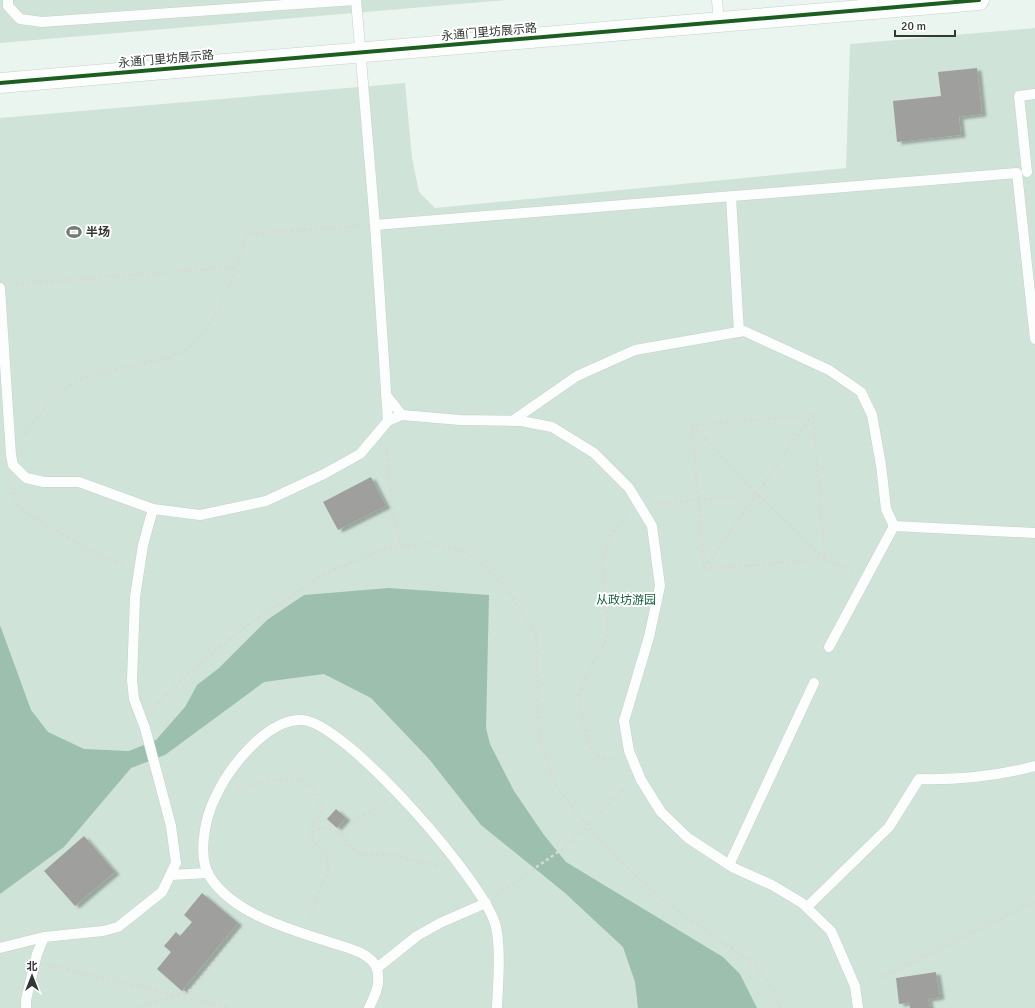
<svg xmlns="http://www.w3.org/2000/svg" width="1035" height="1008" viewBox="0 0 1035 1008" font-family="Signika,'Noto Sans SC',sans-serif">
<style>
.green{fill:#d0e3d8}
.water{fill:#9dbfae}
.building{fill:#9fa09d;filter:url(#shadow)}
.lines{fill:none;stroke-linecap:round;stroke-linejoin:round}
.service-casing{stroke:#c7d0cb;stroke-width:11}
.minor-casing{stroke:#c7d0cb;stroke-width:21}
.path{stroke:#d7dad8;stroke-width:2.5;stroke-dasharray:3 3;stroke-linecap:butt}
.service{stroke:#fcfefd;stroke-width:10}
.minor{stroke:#fcfefd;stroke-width:20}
.cycleway-casing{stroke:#fff;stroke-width:6}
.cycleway{stroke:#1b5e20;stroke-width:4}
.labels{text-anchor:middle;stroke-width:4;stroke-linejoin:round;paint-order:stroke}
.street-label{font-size:12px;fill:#323935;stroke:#fff}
.poi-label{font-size:12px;font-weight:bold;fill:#323935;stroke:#fff;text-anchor:start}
.park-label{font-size:12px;fill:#166244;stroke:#fff}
</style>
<defs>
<filter id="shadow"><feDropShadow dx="4.5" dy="2.5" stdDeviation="1" flood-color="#0004"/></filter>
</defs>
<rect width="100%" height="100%" fill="#eaf5ef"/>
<!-- green -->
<g class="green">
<polygon points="0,0 506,0 0,43"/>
<polygon points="1035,28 1035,1008 0,1008 0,118 405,83 412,158 419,192 435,208 846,168 850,44"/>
</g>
<!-- water -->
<polygon class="water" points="389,588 489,595 486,728 490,744 514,791 544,835 566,862 723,957 740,974 757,1008 638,1008 635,982 623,947 565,893 481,825 429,759 371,698 324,674 264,682 165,755 131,768 64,847 0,894 0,625 31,710 48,732 84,749 129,751 156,740 185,707 197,685 219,668 267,620 304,595"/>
<!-- building -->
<g class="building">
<polygon points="977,68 982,114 959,117 961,135 897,142 893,101 941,96 938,72"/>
<polygon points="371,477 386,506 338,530 323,502"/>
<polygon points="336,809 346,818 337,828 327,819"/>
<polygon points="84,836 115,872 75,906 44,871"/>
<polygon points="202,893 238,923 182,991 157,969 171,952 164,946 176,932 180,936 192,922 184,915"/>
<polygon points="936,972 940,997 928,999 930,1008 910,1008 909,1003 899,1004 896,978"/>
</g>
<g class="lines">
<!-- service casing -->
<g class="service-casing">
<g id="service">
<polyline points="8,0 8,6 20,19 42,22 355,0"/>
<polyline points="717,0 719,23"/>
<polyline points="1027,172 1019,96 1035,94"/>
<polyline points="731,197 739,332"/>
<polyline points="375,225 1017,173 1035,339"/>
<polyline points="0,288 11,455 13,465 26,478 44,482 79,482 153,509 200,515 266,501 324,474 360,454 388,421 375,225 356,0"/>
<polyline points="386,395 402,415 388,421"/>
<polyline points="402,415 460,420 521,421 552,427 594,453 629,488 652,526 660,586 649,637 624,721 629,751 641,780 661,812 688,838 734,868 772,885 802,903 831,931 855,986 858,1008"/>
<polyline points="512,421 577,376 635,350 744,331 829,370 861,392 872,415 881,465 886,509 894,526"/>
<polyline points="829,647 894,526 1035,533"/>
<polyline points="729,865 814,683"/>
<polyline points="171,875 208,873"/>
<path d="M807 907 889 827 919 779C959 780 997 776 1035 766"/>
<polyline points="0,948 44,937 103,931 118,927 162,892 176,863 171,826 145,728 134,699 132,680 135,597 143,545 153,509"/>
<polyline points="377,968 417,936 440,923 486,903"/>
<polyline points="26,1008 26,1000 37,954 44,937"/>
<path d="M369 1008C375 995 381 984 377 969 371 952 344 947 329 942 289 929 234 914 210 877 197 857 205 818 215 798 228 769 266 719 302 720 344 721 487 884 496 927 501 950 498 984 497 1008"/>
</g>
</g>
<!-- minor casing -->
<g class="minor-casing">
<polyline id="minor" points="0,83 979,0"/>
</g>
<!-- path -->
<g class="path">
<polyline points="15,284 236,267"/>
<polygon points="813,415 825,559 704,569 692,425"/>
<polyline points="692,425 757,494 825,559 853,571"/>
<path d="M25 434C35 419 54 394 70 385 89 374 113 370 134 366 149 363 177 356 189 347 222 320 234 273 246 234L360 226"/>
<polyline points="386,447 392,506 401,547"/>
<polyline points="13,486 16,503 30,515 105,559 125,564"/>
<polyline points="656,504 757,494"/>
<polyline points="704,569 812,415"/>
<polyline points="153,708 187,674 249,624 322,575 384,549 431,543 468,552 505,586 536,633 539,734 554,783 587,825 628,869 666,902 757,967 774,989 780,1008"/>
<polyline points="617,760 602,759 591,749 582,720 579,696 590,667 605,644 608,628 602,560 610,535 628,515"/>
<path d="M238 789C251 785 288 776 301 781 315 785 320 800 322 812 294 844 331 842 328 870 327 876 322 881 320 886 316 897 314 909 310 920"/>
<polyline points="386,801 349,825 344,836 352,848 363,854 394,855 442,867"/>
<path d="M312 832C324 825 333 828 344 836"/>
<polyline points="497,895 565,847 628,785"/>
<polyline points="49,965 228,1008"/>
<polyline points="870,983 1035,901"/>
<polyline points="137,1008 191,990 245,925"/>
</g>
<!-- service -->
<use href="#service" class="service"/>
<!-- minor -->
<use href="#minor" class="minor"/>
<!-- cycleway casing -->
<g class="cycleway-casing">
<polyline id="cycleway" points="0,83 979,0"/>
</g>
<!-- cycleway -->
<use href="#cycleway" class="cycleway"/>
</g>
<!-- icons -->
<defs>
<g id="stadium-bare" transform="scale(1.2)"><path d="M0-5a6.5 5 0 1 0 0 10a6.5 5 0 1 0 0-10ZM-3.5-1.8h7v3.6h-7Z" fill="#727b76" stroke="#fff" stroke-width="2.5" paint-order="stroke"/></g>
</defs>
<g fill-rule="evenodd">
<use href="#stadium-bare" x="74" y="232"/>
</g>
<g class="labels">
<!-- street labels -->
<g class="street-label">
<text transform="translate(489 32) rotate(-5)" y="4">永通门里坊展示路</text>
<text transform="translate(166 59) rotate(-5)" y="4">永通门里坊展示路</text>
</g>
<!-- poi labels -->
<g class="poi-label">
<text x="86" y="236">半场</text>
</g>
<!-- park labels -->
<g class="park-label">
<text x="626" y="604">从政坊游园</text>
</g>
</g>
<!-- north arrow -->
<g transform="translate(32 976)" stroke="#ffffff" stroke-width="3" paint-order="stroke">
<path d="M0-3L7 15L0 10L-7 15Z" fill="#323935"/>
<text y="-6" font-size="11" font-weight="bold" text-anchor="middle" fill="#323935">北</text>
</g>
<!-- scale -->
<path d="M895 30v6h60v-6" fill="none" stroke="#323935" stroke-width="2"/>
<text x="901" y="30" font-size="12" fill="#323935" stroke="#ffffff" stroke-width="3" paint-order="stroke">20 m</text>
</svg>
